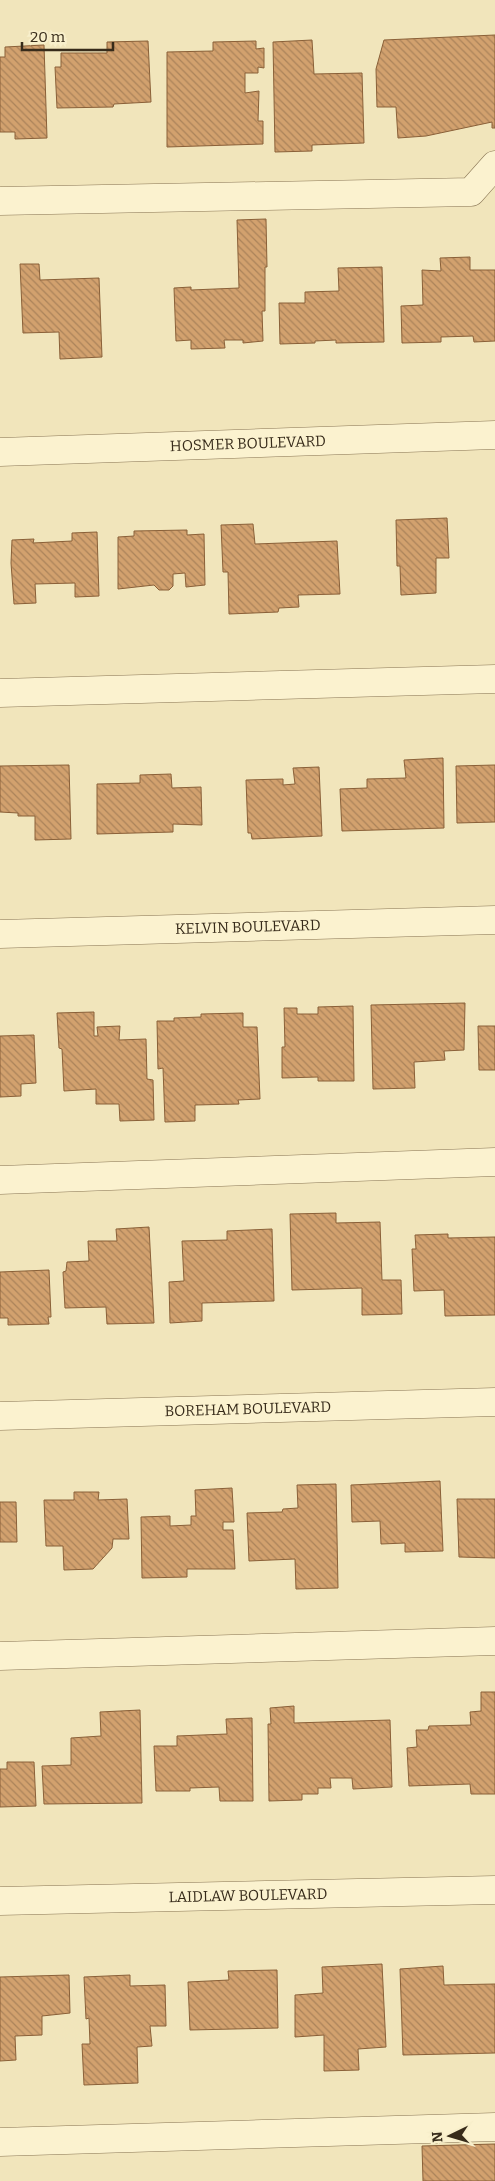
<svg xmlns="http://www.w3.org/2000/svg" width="495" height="2181" viewBox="0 0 495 2181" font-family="Bitter,serif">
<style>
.building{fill:url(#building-back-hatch);stroke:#8a6038}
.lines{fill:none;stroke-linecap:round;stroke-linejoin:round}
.minor-casing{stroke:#897554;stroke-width:29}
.minor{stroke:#fbf2cf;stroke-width:28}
.labels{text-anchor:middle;stroke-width:4;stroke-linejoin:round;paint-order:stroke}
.street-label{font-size:15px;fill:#372b1a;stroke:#f8efcb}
</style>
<defs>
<pattern id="building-back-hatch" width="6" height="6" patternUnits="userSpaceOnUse" patternTransform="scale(1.25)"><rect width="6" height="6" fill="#d2a16e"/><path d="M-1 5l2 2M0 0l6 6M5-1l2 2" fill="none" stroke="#ab835a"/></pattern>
</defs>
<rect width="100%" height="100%" fill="#f1e5bb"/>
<!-- building -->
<g class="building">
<polygon points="495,35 495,128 492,128 492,122 426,136 398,138 396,107 377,107 376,69 384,40"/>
<polygon points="312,40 314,74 362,73 364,143 312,145 312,151 275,152 273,42"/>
<polygon points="148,41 151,102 114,104 113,107 57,108 55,67 61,67 61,53 107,53 107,42"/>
<polygon points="256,41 256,49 264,48 264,68 258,67 258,73 245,73 245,93 259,91 258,121 263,121 263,144 167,147 167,52 213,51 213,42"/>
<polygon points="44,45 47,138 15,139 15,132 0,132 0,57 5,57 5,47"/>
<polygon points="266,219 267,267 265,267 265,311 262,311 263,341 243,343 243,340 224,340 225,348 191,349 191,340 176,341 174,288 191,287 191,290 239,288 237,220"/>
<polygon points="470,257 470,270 495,270 495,341 474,342 473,336 441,337 441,342 402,343 401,306 423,305 422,270 441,271 440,258"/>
<polygon points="20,264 39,264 40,280 99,278 102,357 60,359 59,332 23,333"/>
<polygon points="382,267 384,342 336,343 336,340 315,341 315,343 280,344 279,303 305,303 305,292 339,291 338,268"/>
<polygon points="447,518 449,558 436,558 436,593 401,595 400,566 397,566 396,520"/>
<polygon points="253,524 255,544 337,541 340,594 298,595 299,607 279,608 278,612 229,614 228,572 223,572 221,525"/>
<polygon points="187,530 187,535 204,534 205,585 186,587 185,573 173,574 173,586 169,590 159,590 154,585 118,589 118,537 134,536 134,531"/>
<polygon points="97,532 99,596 75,597 75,583 35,584 36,603 14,604 11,563 12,540 34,539 33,543 72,541 72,533"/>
<polygon points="443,758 444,828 342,831 340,789 367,788 367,779 406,778 404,760"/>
<polygon points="69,765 71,839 35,840 35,816 18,816 18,813 0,812 0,766"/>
<polygon points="495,765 495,822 457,823 456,766"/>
<polygon points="319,767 322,836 252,839 251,833 248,833 246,780 283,779 283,785 295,784 293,768"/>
<polygon points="171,774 172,788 201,787 202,825 173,824 173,832 97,834 97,784 140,783 140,775"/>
<polygon points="465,1003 464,1050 444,1051 445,1060 414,1062 415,1088 373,1089 371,1005"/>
<polygon points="353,1006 354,1081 318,1081 318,1077 282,1078 282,1047 285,1047 284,1008 297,1008 297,1014 318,1014 318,1007"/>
<polygon points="94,1012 94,1036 98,1036 97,1027 120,1026 119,1040 146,1039 147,1079 153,1080 154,1120 120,1121 119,1104 96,1104 96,1089 64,1091 62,1049 59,1048 57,1013"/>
<polygon points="243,1013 243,1027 257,1027 260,1099 238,1100 239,1104 195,1105 195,1121 165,1122 163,1068 158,1069 157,1021 174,1021 174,1018 201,1017 201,1014"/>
<polygon points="478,1026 495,1026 495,1070 479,1070"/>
<polygon points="34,1035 36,1083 21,1084 21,1096 0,1097 0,1036"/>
<polygon points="336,1213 336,1223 380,1222 382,1280 401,1280 402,1314 362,1315 362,1288 292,1290 290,1214"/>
<polygon points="149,1227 154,1323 107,1324 106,1307 65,1308 63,1272 66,1271 67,1262 89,1261 88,1241 117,1241 116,1229"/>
<polygon points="272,1229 274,1301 202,1303 202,1321 170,1323 169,1282 184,1281 182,1241 227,1240 227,1231"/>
<polygon points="448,1234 448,1238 495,1237 495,1315 445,1316 444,1290 414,1291 412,1249 416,1249 415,1235"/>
<polygon points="49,1270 51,1317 48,1317 49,1324 8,1325 8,1318 0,1318 0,1272"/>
<polygon points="440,1481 443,1551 405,1552 405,1543 381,1544 380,1521 352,1522 351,1485"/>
<polygon points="336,1484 338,1588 296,1589 295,1559 249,1561 247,1513 282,1512 283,1509 298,1508 297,1485"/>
<polygon points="232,1488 234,1522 223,1522 223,1530 233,1530 235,1569 187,1569 187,1577 142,1578 141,1517 170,1516 170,1526 191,1525 191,1516 196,1516 195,1490"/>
<polygon points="74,1492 99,1492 98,1500 127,1499 129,1539 113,1539 112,1548 93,1569 64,1570 63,1546 46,1546 44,1500 74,1500"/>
<polygon points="457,1499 495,1499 495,1558 459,1557"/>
<polygon points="0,1502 16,1502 17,1542 0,1542"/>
<polygon points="481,1692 495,1692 495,1794 471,1794 470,1784 409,1786 407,1748 417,1747 416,1730 428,1730 429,1726 471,1725 470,1712 481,1711"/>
<polygon points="294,1706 294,1723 390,1720 392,1787 353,1789 352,1778 330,1778 331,1788 318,1788 318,1794 302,1794 302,1800 269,1801 268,1724 271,1724 270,1708"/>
<polygon points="140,1710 142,1803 44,1804 42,1766 71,1765 71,1738 101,1736 100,1712"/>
<polygon points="252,1718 253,1801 220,1801 219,1787 190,1788 190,1791 156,1791 154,1746 177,1746 177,1736 227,1734 226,1719"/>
<polygon points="7,1762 34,1762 36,1806 0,1807 0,1769 7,1769"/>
<polygon points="382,1964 386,2047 358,2049 359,2070 324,2071 324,2035 295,2037 295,1995 323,1993 322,1967"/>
<polygon points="443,1966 444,1985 495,1984 495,2053 403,2055 400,1969"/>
<polygon points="277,1970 278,2028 190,2030 188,1982 229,1980 228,1971"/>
<polygon points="69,1975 70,2013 42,2016 42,2035 15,2036 16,2060 0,2061 0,1977"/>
<polygon points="130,1975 130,1986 165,1985 166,2026 150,2026 152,2046 137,2047 138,2083 84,2085 82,2044 90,2044 89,2018 86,2019 84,1977"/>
<polygon points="495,2144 495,2181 423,2181 422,2146"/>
</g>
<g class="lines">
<!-- minor casing -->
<g class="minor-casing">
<g id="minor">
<polyline points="0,201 471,192 495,165"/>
<path id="s1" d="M0 452 495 435"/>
<polyline points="0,693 495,679"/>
<path id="s2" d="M0 934 495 920"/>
<polyline points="0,1180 495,1162"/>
<path id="s3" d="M0 1416 495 1402"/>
<polyline points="0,1656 495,1641"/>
<path id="s4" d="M0 1901 495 1890"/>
<polyline points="0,2142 495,2127"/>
</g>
</g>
<!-- minor -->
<use href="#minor" class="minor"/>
</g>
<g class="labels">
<!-- street labels -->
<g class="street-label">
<text dy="5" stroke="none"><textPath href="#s1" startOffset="248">HOSMER BOULEVARD</textPath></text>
<text dy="5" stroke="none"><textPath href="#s2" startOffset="248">KELVIN BOULEVARD</textPath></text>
<text dy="5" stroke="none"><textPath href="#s3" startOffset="248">BOREHAM BOULEVARD</textPath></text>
<text dy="5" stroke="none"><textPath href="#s4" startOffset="248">LAIDLAW BOULEVARD</textPath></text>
</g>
</g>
<!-- north arrow -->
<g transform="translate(450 2136) rotate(265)" stroke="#f8efcb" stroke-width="4" paint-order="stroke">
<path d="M0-4L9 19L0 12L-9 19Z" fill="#372b1a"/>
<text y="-8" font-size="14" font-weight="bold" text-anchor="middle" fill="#372b1a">N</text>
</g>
<!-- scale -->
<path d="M22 42v8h91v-8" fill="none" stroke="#372b1a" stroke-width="2.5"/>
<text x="30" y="42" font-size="15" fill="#372b1a" stroke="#f8efcb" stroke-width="4" paint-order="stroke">20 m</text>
</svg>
